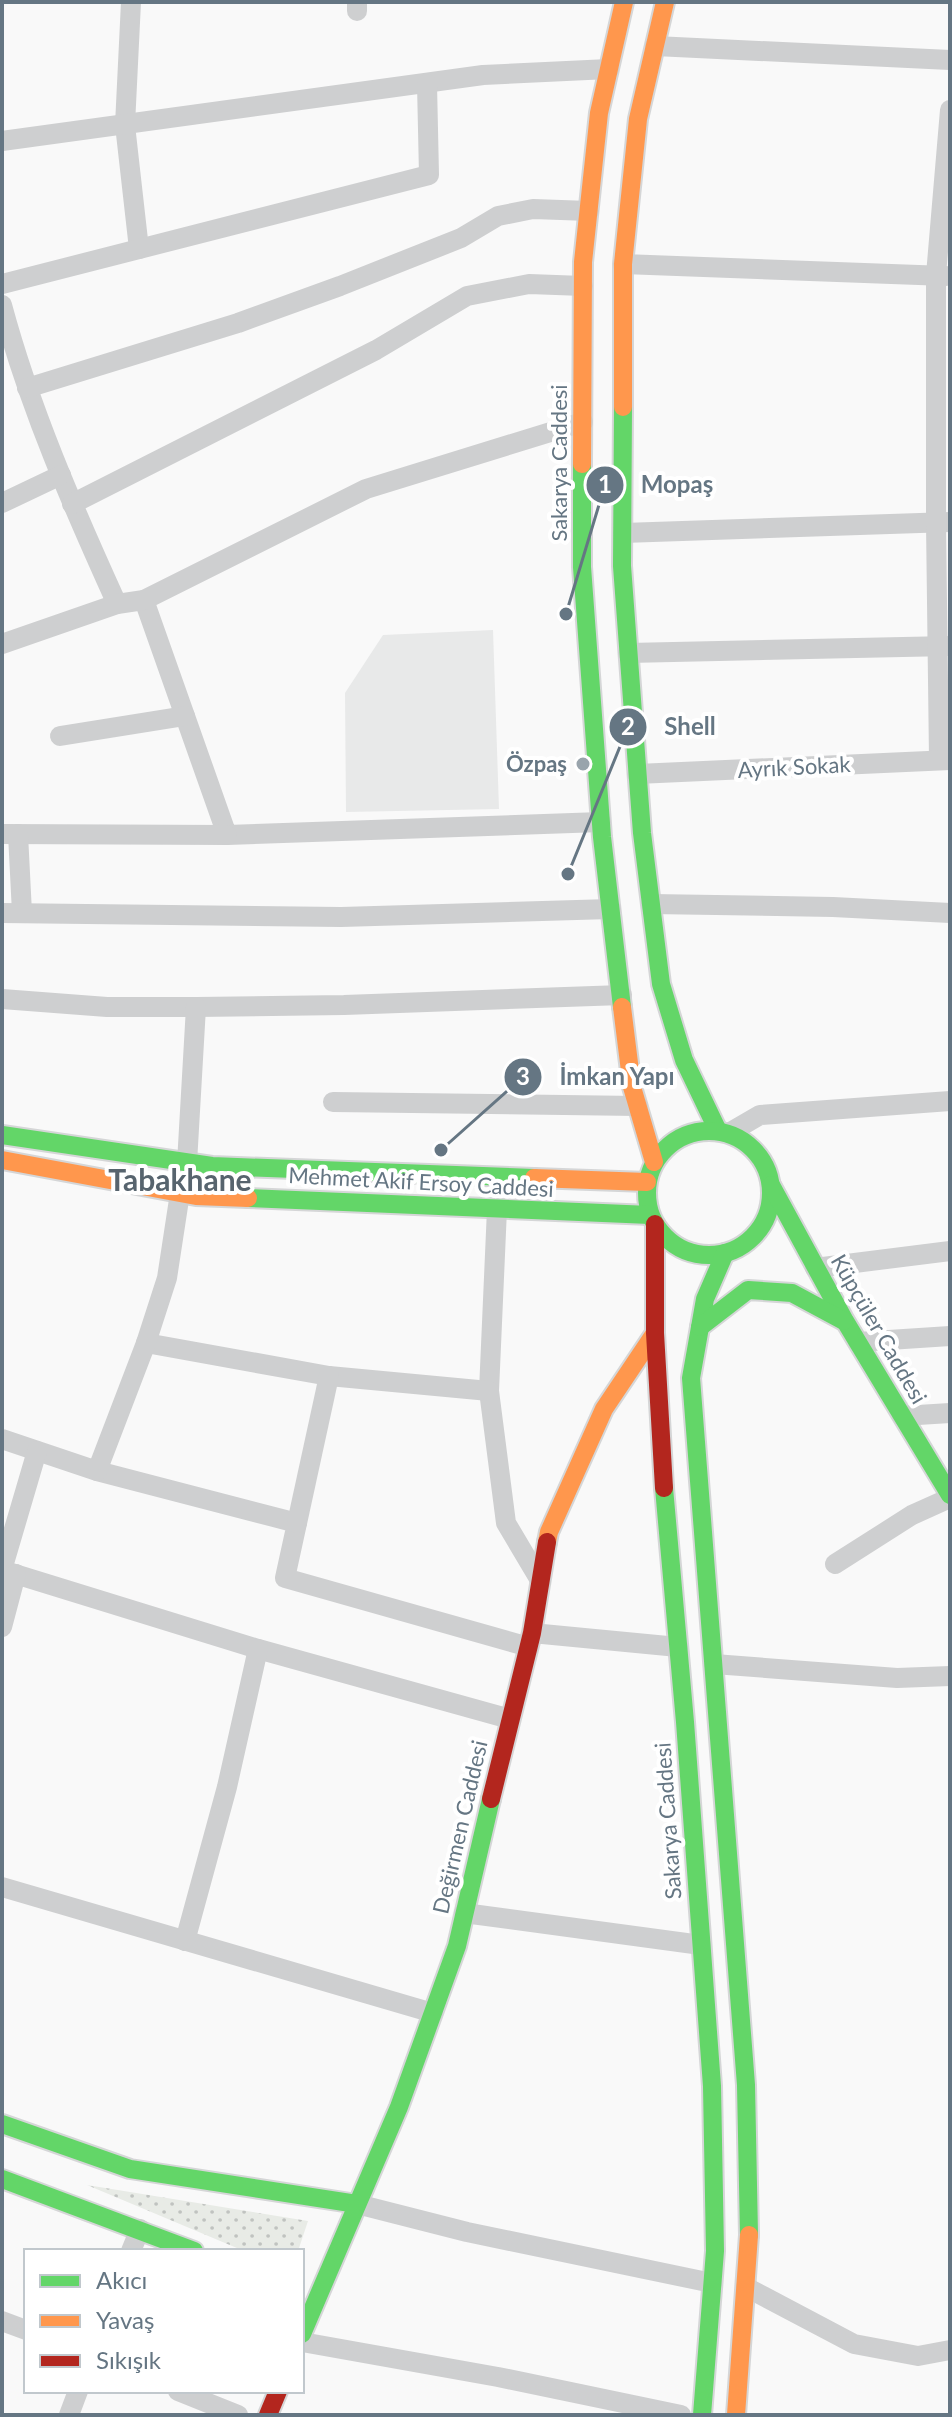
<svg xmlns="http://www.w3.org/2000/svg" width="952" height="2417" viewBox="0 0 952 2417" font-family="Lato,sans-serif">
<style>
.built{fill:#e8e9e9}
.grass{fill:url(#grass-dots)}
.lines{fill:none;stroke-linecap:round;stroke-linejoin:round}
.fast-casing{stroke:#d5d6d7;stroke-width:22}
.slow-casing{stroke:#d5d6d7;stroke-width:22}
.jam-casing{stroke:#d5d6d7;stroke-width:22}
.street{stroke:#cecfd0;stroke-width:20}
.fast{stroke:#63d668;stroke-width:18}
.slow{stroke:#ff974d;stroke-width:18}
.jam{stroke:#b3261e;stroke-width:18}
.poi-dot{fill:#99a4ac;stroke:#fff;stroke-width:3}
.labels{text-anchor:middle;stroke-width:8;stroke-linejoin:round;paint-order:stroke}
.street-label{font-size:22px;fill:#657683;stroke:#fff}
.poi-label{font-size:22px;font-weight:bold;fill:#657683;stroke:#fff;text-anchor:end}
.district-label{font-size:30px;font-weight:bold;fill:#57646e;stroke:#fff}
.leader{fill:none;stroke:#657683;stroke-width:3}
.callout-dot{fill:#657683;stroke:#fff;stroke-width:3}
.mark-label{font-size:24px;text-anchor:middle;font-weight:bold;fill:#fff}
.callout-label{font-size:24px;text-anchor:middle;font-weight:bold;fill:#657683;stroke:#fff;stroke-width:8;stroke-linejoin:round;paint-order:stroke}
</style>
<defs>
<pattern id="grass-dots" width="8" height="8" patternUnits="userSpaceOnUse" patternTransform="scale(2)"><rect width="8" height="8" fill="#e8ebe6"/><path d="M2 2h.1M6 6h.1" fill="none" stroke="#c0c3c0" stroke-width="1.8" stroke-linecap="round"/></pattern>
</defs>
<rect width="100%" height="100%" fill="#f9f9f9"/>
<!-- built -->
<polygon class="built" points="493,630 499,809 346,812 345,693 383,635"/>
<!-- grass -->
<polygon class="grass" points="87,2185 308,2221 298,2251 244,2251"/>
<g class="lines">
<!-- fast casing -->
<g class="fast-casing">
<g id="fast">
<polyline points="623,407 622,566 642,833 661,984 684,1060 718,1131"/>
<polyline points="582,464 582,567 602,837 622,1007"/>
<circle cx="709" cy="1193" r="62"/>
<polyline points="2,1135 212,1166 534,1178"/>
<polyline points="771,1185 845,1321 950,1495"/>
<polyline points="248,1198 650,1215"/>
<polyline points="725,1253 705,1299 691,1378 746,2085 749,2235"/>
<polyline points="700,1327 748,1290 792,1293 844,1321"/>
<polyline points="664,1488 685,1722 712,2086 715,2251 702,2415"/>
<polyline points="2,2124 130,2169 357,2204"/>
<polyline points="2,2179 194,2251"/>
<polyline points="302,2334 399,2107 457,1946 491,1799"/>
</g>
</g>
<!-- slow casing -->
<g class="slow-casing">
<g id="slow">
<polyline points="623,407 623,264 638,119 665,2"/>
<polyline points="582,464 583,262 599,113 624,2"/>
<polyline points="622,1007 632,1087 654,1162"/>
<polyline points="2,1160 196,1196 248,1198"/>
<polyline points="534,1178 647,1182"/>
<polyline points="547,1542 549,1532 604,1409 655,1333"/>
<polyline points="736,2415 749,2235"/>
</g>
</g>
<!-- jam casing -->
<g class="jam-casing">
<g id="jam">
<polyline points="655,1224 655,1333 664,1488"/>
<polyline points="491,1799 532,1633 547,1542"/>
<polyline points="268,2415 278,2391"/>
</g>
</g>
<!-- street -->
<g class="street">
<polyline points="131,2 125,125 139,249"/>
<polyline points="357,2 357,11"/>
<polyline points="655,46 950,60"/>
<polyline points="2,141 483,75 609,69"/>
<polyline points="623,264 946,276"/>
<polyline points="2,284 429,175 427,84"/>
<path d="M2 305C30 409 73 507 117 604"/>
<polyline points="27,388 238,323 340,286 461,238 498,216 533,209 589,211"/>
<polyline points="2,503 61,475"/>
<polyline points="72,504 376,350 467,296 529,284 583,286"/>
<polyline points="623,533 950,522"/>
<polyline points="144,600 227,835 601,822"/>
<polyline points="2,644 117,604 144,600 366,489 583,422"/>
<polyline points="628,653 950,646"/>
<polyline points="60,736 185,716"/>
<polyline points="939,759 936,523 936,275 950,110"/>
<polyline points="637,774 950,760"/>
<polyline points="2,834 227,835"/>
<polyline points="18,834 22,913"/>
<polyline points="651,904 833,907 950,913"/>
<polyline points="2,913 341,917 611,909"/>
<polyline points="2,999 107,1007 196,1007 344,1005 622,995"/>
<polyline points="333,1102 638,1106"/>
<polyline points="729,1133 760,1115 950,1101"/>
<polyline points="187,1163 196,1007"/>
<polyline points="497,1209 489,1391 506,1523 541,1582"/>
<polyline points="815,1268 950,1251"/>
<polyline points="858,1342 950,1336"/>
<polyline points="146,1343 329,1376 489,1391"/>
<polyline points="902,1416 950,1413"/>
<polyline points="2,1439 97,1471 297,1523 285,1578 529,1647"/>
<polyline points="97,1471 146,1343 167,1278 180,1193"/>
<polyline points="297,1523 329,1376"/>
<polyline points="835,1564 912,1515 950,1498"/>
<polyline points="2,1570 258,1649 510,1719"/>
<polyline points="2,1570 37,1451"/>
<polyline points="2,1627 16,1574"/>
<polyline points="532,1633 678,1647"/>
<polyline points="714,1664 897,1678 950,1676"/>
<polyline points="2,1887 433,2013"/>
<polyline points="464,1913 701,1945"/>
<polyline points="185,1941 227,1787 258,1649"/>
<polyline points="357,2204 467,2232 712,2283"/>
<polyline points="131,2251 140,2229"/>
<polyline points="746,2287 854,2344 918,2356 950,2350"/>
<polyline points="2,2321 26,2330"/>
<polyline points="302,2342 498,2377 681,2415"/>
<polyline points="178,2391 238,2415"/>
<polyline points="69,2415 78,2391"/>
</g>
<!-- fast -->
<use href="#fast" class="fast"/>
<!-- slow -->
<use href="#slow" class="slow"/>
<!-- jam -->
<use href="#jam" class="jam"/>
</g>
<!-- markers -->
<circle class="poi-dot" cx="583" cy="764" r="8"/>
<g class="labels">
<!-- street labels -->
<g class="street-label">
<text transform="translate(559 463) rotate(-90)" y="8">Sakarya Caddesi</text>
<text transform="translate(794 767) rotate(-3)" y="8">Ayrık Sokak</text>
<text transform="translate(421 1182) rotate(3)" y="8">Mehmet Akif Ersoy Caddesi</text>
<text transform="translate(879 1329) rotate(60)" y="8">Küpçüler Caddesi</text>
<text transform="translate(668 1821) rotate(-94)" y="8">Sakarya Caddesi</text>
<text transform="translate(460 1827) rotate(-77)" y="8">Değirmen Caddesi</text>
</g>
<!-- poi labels -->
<g class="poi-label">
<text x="567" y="772">Özpaş</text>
</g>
<!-- district labels -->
<g class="district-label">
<text x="180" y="1191">Tabakhane</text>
</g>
</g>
<!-- callouts -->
<path class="leader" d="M566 614L605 485M568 874L628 727M441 1150L523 1077"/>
<g class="callout-dot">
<circle cx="566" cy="614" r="8"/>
<circle cx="568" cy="874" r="8"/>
<circle cx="441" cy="1150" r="8"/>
<circle cx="605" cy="485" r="20"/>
<circle cx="628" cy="727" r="20"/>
<circle cx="523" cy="1077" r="20"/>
</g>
<g class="mark-label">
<text x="605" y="493">1</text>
<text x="628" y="735">2</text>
<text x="523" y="1085">3</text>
</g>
<g class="callout-label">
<text x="677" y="493">Mopaş</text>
<text x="690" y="735">Shell</text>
<text x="617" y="1085">İmkan Yapı</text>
</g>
<!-- border -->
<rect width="952" height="2417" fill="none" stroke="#657683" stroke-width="8"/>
<!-- legend -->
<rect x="24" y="2249" width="280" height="144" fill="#ffffff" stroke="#c1c8cd" stroke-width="2"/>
<rect x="40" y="2275" width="40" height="12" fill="#63d668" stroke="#c1c8cd" stroke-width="2"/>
<text x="96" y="2289" font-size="24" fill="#657683">Akıcı</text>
<rect x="40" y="2315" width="40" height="12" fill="#ff974d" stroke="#c1c8cd" stroke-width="2"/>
<text x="96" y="2329" font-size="24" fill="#657683">Yavaş</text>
<rect x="40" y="2355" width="40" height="12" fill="#b3261e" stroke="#c1c8cd" stroke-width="2"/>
<text x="96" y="2369" font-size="24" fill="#657683">Sıkışık</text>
</svg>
